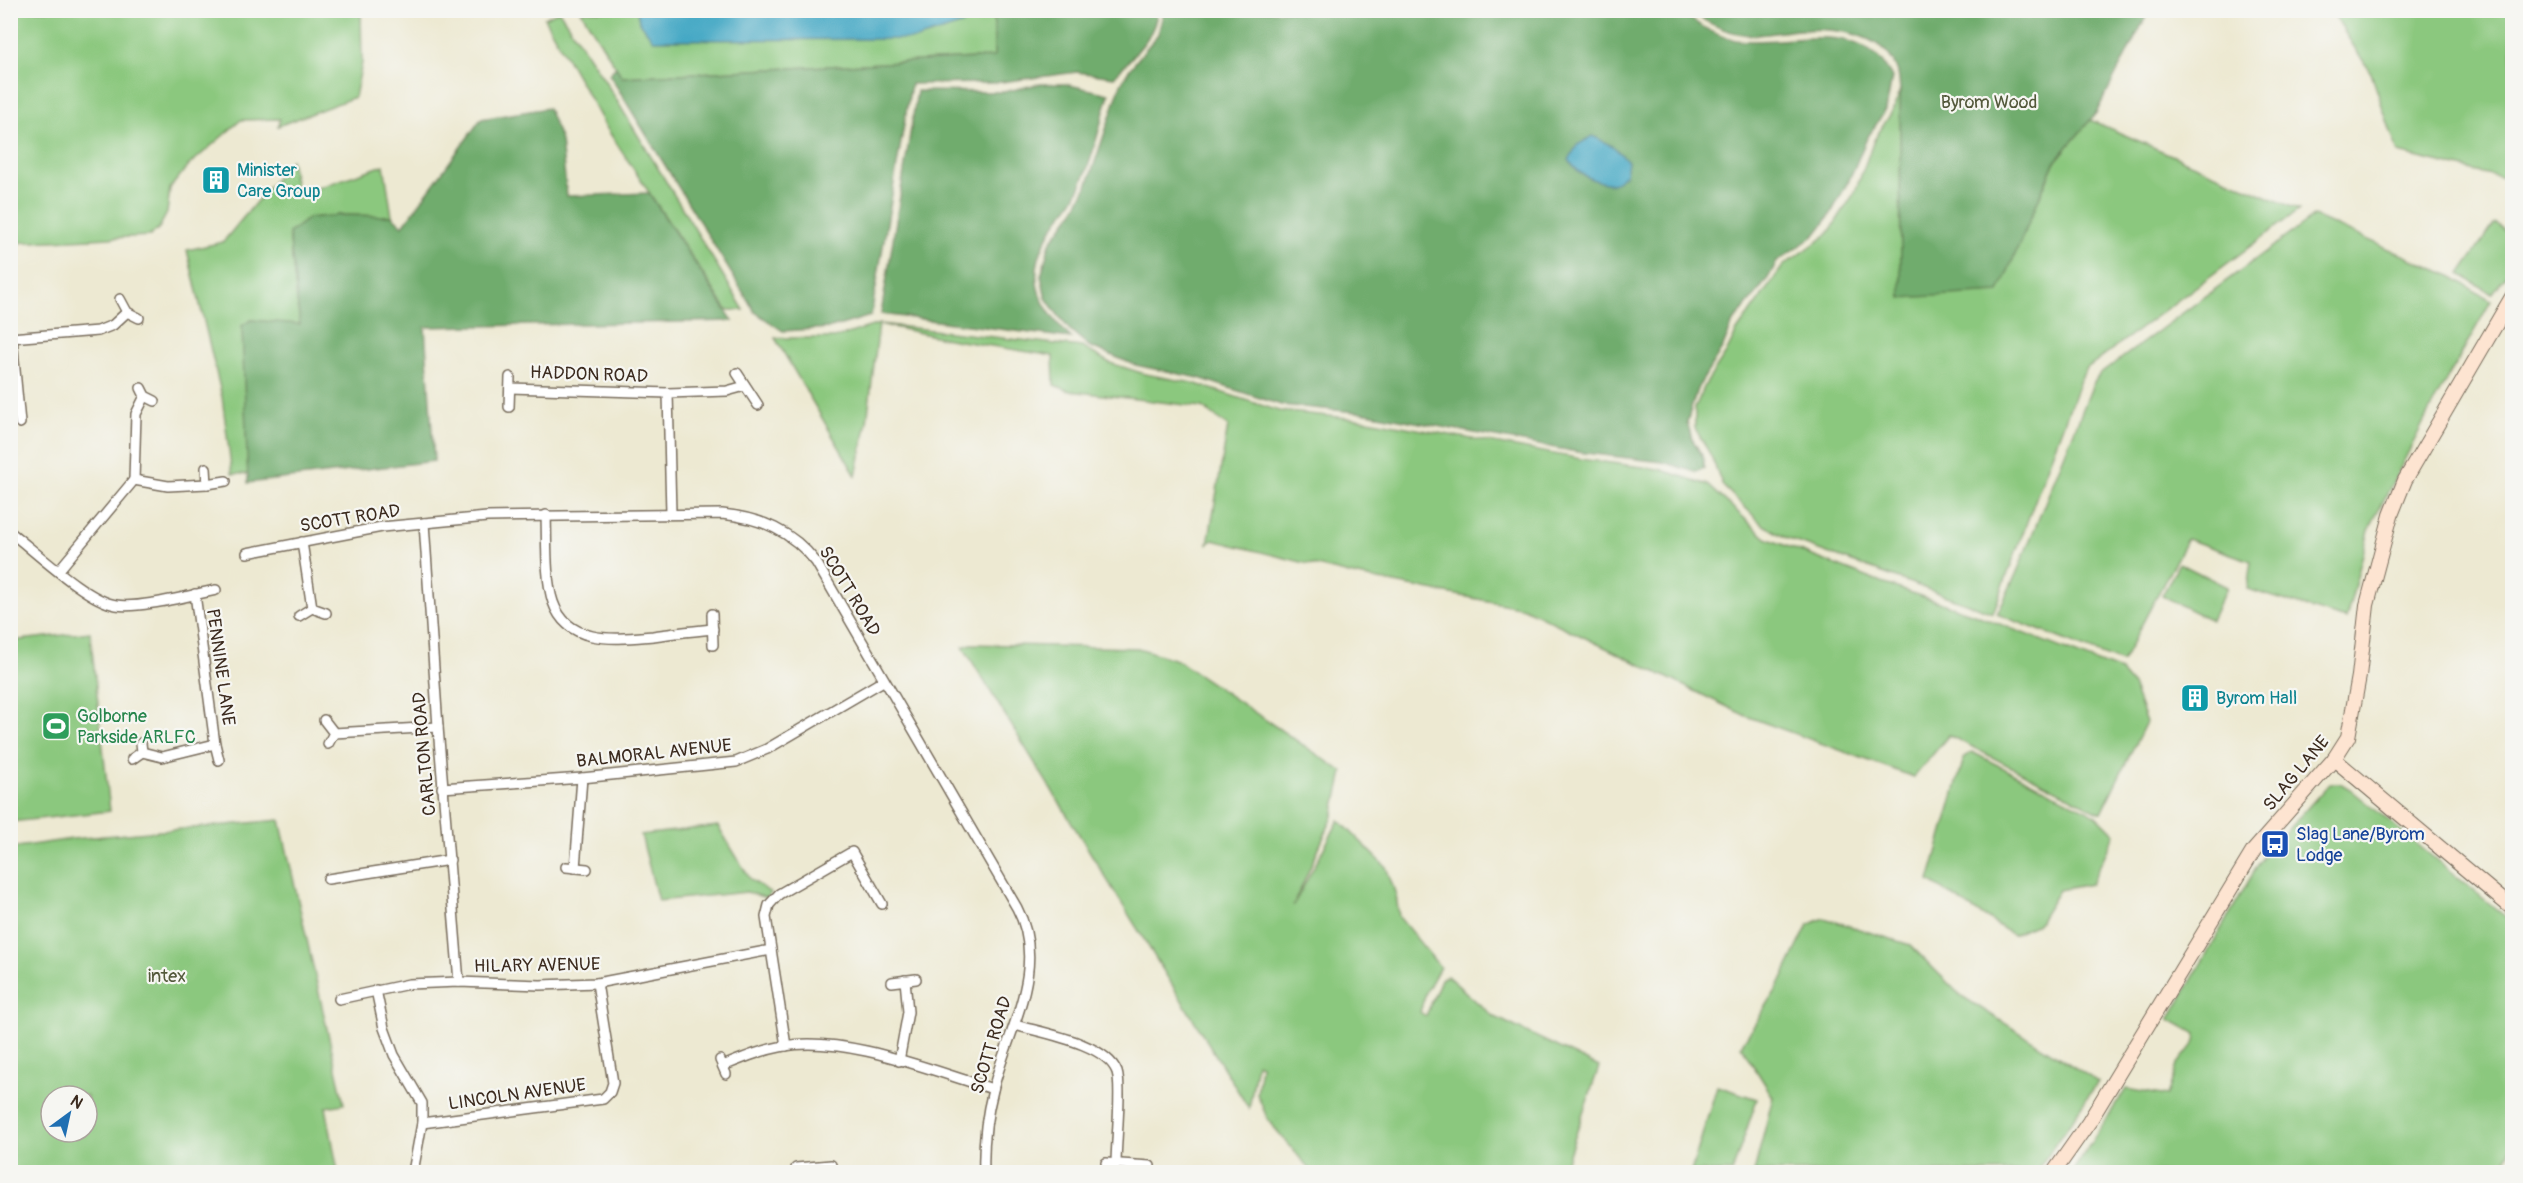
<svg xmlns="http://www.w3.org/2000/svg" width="2523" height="1183" viewBox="0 0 2523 1183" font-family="Pangolin,sans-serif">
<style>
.green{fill:#8bc87e;stroke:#63794e;stroke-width:1.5;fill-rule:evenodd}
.forest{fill:#70ac6d;stroke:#566b46;stroke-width:1.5}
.water{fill:#45a8c5;stroke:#406972;stroke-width:1.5}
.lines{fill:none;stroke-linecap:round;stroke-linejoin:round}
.street-casing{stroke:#796d5d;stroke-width:12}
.secondary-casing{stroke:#796d5d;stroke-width:16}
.street{stroke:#fff;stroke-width:9}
.secondary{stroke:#fde4d1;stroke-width:14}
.labels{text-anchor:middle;stroke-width:4.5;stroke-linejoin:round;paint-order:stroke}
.park-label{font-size:18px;fill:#53593b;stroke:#f6f6f2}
.culture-label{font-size:18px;fill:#0d838f;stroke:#f6f6f2;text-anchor:start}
.street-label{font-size:18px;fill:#3b2a1e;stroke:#f6f6f2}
.leisure-label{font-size:18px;fill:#27864d;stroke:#f6f6f2;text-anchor:start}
.transit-label{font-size:18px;fill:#164399;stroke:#f6f6f2;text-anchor:start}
</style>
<rect width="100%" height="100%" fill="#f6f6f2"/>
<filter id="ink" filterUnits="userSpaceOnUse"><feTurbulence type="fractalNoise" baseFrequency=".0167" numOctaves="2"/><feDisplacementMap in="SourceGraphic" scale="12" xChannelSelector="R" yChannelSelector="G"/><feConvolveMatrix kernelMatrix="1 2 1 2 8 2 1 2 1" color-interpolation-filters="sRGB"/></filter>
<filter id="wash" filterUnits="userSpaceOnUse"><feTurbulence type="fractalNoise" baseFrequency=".008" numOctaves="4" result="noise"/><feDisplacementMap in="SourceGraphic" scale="24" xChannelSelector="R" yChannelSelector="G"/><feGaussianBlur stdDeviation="1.35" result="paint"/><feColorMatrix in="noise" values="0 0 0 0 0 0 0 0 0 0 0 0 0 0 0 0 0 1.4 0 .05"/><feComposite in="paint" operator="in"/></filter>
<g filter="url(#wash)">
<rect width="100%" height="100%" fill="#ede9d2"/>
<!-- green -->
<g class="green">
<polygon points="11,10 361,11 362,63 355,97 278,126 280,119 241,120 188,166 170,188 167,213 159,228 150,236 11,243"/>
<polygon points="559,11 605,81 744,310 727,310 609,132 544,18"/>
<polygon points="581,11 637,11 639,21 964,24 969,11 994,11 994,57 622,77"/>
<polygon points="2331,11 2512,11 2512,180 2398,153 2371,73"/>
<polygon points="1900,89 1901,297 1999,291 2054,163 2090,120 2299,210 2087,368 2080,380 1993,613 1786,538 1762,524 1723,486 1711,456 1695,428 1695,408 1705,385 1726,353 1737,331 1783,266 1828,234 1855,192 1874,140 1895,107"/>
<polygon points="291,160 297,195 384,165 392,216 340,215 309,218 289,233 300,325 251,320 242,326 248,474 232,474 222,397 187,250 223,242"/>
<polygon points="2314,216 2453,277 2491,301 2433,404 2370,527 2346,619 2247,589 2251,561 2187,539 2122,662 1997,614 2017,572 2093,384 2099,375"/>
<polygon points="2495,223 2512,236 2512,268 2492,294 2460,274"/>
<polygon points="879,324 867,422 856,476 775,338 834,338 879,324 1082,347 1110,363 1145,374 1193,383 1279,411 1368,420 1587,460 1659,469 1708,485 1766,538 1882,583 1974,614 2120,671 2132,685 2146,722 2101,813 1949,735 1914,777 1746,716 1524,608 1353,575 1213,540 1208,544 1228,426 1202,407 1070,391 1054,385 1053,356 948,339"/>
<polygon points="2179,563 2227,587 2211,620 2162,596"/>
<polygon points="90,632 110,811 11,822 11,641"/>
<polygon points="971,644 1138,648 1177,660 1343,772 1333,816 1293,906 1339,820 1386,867 1396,895 1399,917 1440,967 1426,992 1420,1012 1426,1016 1441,979 1447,976 1493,1016 1599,1067 1564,1169 1569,1172 1312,1172 1268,1120 1257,1094 1261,1065 1257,1063 1249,1109 963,647"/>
<polygon points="1972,752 2096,815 2115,834 2091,884 2059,890 2038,924 2013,935 1929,881 1964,758"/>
<polygon points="2330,783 2340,783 2350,789 2512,922 2512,1145 2501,1172 2072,1172 2126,1089 2167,1096 2177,1065 2195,1042 2196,1034 2169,1019 2262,858"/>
<path d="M280 820 344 1104 326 1107 338 1172H11V848L72 839ZM51 1096H87V1132H51Z"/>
<polygon points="718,826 750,879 771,893 766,898 747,892 658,901 641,835"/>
<polygon points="1824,918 1910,945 1960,995 2098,1082 2036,1172 1754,1172 1773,1097 1741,1046 1777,989 1808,925"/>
<polygon points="1717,1086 1757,1099 1732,1172 1691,1172"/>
</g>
<!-- forest -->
<g class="forest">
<path d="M1678 10C1694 22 1716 37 1736 40 1791 47 1860 15 1892 77L1886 110 1867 138 1851 176 1829 217 1815 235 1777 262 1767 280 1733 322 1723 347 1697 389 1687 422 1692 439 1704 459V468L1696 472 1662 462 1577 452 1367 413 1281 405 1199 378 1135 365 1089 346 1069 329 1055 311 1046 298 1041 276 1050 243 1075 209 1087 186 1121 84 1129 70 1158 34 1164 11Z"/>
<path d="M994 11H1157C1156 37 1131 57 1114 77L1077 72 994 83 911 84 871 316 831 328 783 331 755 312 609 74 616 67 622 77 994 57Z"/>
<path d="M1689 11H2149L2096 113 2054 163 1999 292 1901 298 1900 89C1899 82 1899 73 1896 67 1881 31 1832 28 1799 30 1784 31 1768 35 1753 35 1730 35 1707 23 1689 11Z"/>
<path d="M1038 84H1065L1109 94C1099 127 1092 164 1076 195 1070 207 1059 217 1052 229 1024 275 1036 303 1071 338L881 314 917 91 1004 92Z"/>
<polygon points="548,108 561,141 567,196 649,193 733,321 425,327 434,461 248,483 242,326 251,320 300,324 289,233 309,218 340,215 392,216 403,226 481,119"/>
</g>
<!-- water -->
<g class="water">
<polygon points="637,11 637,10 969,11 964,24 916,39 653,40 639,21"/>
<path d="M1593 136 1614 147 1628 161 1626 174 1613 184C1594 182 1579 176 1569 160L1577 145Z"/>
</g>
</g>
<g filter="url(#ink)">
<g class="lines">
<!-- street casing -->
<g class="street-casing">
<g id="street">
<polyline points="120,299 127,312 139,318"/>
<polyline points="10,338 98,331 113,325 127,312"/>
<polyline points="12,338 20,423"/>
<polyline points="737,373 758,405"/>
<polyline points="141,388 145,396 155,401"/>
<polyline points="510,388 668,393 727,391 745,386"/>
<polyline points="668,393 671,513"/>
<polyline points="145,396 136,414 134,480 168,486 207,484"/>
<polyline points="509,407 510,377"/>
<polyline points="206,468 207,484 226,481"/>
<path d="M546 515C547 541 545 578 553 602 568 646 617 639 653 636 673 633 693 631 713 629"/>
<polyline points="424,523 438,727 459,982"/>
<path d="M10 532C35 551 87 601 116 605 140 609 190 595 216 590"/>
<polyline points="302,542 312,608"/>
<path d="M247 553 382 527 487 517 722 514C761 518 792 531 816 562L1017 908C1049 968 1007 1031 993 1090 986 1117 983 1145 984 1172"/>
<polyline points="59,570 134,480"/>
<polyline points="195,594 215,744 219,760"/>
<polyline points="712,614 713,645"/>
<polyline points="299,616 312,608 326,613"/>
<polyline points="324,720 334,733 328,744"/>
<polyline points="334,733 438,727"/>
<polyline points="142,752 162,757 215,744"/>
<polyline points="132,759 142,752 141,743"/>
<polyline points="442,788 582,778 736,762 767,749 883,681"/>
<polyline points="566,867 587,869"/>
<polyline points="575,868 582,778"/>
<polyline points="328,879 450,860"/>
<polyline points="892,982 916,979"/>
<polyline points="376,990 384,1028 394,1055 422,1103 422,1123 413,1172"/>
<polyline points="339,999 409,984 459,982 540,985 597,983 771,950"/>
<path d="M1015 1025C1042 1033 1106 1043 1117 1072 1122 1087 1116 1144 1116 1164"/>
<polyline points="786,1046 766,917 769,905 779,894 852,852 882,904"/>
<polyline points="720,1060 726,1074"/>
<polyline points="899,1061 908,1012 905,980"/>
<path d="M723 1066C743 1058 762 1050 784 1046 846 1035 932 1071 993 1089"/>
<polyline points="422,1123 603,1099 610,1092 613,1083 597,983"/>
<polyline points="1106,1163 1150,1166"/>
<polyline points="796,1168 831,1165 832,1172"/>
</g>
</g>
<!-- secondary casing -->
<g class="secondary-casing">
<g id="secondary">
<polyline points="2334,759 2512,908"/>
<polyline points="2054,1172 2089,1122 2254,850 2334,759 2348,737 2359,676 2367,605 2391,515 2405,480 2512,297"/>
</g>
</g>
<!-- street -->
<use href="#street" class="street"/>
<!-- secondary -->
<use href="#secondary" class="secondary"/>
</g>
</g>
<!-- icons -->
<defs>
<g id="building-square" transform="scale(1.5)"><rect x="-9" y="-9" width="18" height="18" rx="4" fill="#0f9aa8" stroke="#f6f6f2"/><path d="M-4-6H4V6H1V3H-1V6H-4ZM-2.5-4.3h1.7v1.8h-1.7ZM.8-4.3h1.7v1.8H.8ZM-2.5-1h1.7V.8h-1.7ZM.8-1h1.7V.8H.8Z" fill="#fff"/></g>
<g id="stadium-square" transform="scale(1.5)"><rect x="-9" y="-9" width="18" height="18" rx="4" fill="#2e9e5b" stroke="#f6f6f2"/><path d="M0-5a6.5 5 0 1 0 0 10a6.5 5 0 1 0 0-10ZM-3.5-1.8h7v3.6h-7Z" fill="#fff"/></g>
<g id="bus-square" transform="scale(1.5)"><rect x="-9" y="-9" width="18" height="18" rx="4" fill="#1a4fb4" stroke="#f6f6f2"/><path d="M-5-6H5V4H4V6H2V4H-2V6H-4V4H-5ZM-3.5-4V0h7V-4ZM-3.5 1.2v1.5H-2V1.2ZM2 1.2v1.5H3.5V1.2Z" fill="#fff"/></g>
</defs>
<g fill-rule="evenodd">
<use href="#building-square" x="216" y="180"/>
<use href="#building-square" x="2195" y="698"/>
<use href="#stadium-square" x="56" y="726"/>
<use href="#bus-square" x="2275" y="844"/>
</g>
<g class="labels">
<!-- park labels -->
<g class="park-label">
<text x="1989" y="108">Byrom Wood</text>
<text x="167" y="982">intex</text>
</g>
<!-- culture labels -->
<g class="culture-label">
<text x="237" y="176">Minister<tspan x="237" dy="21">Care Group</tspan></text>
<text x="2216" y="704">Byrom Hall</text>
</g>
<!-- street labels -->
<g class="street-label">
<text transform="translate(589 374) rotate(2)" y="6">HADDON ROAD</text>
<text transform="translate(350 518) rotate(-9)" y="6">SCOTT ROAD</text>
<text transform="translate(850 591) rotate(59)" y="6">SCOTT ROAD</text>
<text transform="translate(221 667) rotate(82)" y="6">PENNINE LANE</text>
<text transform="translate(654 753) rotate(-6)" y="6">BALMORAL AVENUE</text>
<text transform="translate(424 754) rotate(-95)" y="6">CARLTON ROAD</text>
<text transform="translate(2296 773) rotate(-50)" y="6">SLAG LANE</text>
<text transform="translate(537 965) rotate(-1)" y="6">HILARY AVENUE</text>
<text transform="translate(991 1045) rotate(-73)" y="6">SCOTT ROAD</text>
<text transform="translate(517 1094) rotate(-8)" y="6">LINCOLN AVENUE</text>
</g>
<!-- leisure labels -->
<g class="leisure-label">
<text x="77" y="722">Golborne<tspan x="77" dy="21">Parkside ARLFC</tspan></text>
</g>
<!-- transit labels -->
<g class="transit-label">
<text x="2296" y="840">Slag Lane/Byrom<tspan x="2296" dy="21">Lodge</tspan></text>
</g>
</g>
<!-- margin -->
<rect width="2523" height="1183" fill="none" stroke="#f6f6f2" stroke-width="36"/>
<!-- north arrow -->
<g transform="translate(69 1114) rotate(33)"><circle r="28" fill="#f6f6f2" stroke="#aba49d" stroke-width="1.5"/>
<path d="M0-4.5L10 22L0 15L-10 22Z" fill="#1f6fb2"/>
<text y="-9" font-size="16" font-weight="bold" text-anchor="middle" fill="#3b2a1e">N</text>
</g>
</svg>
